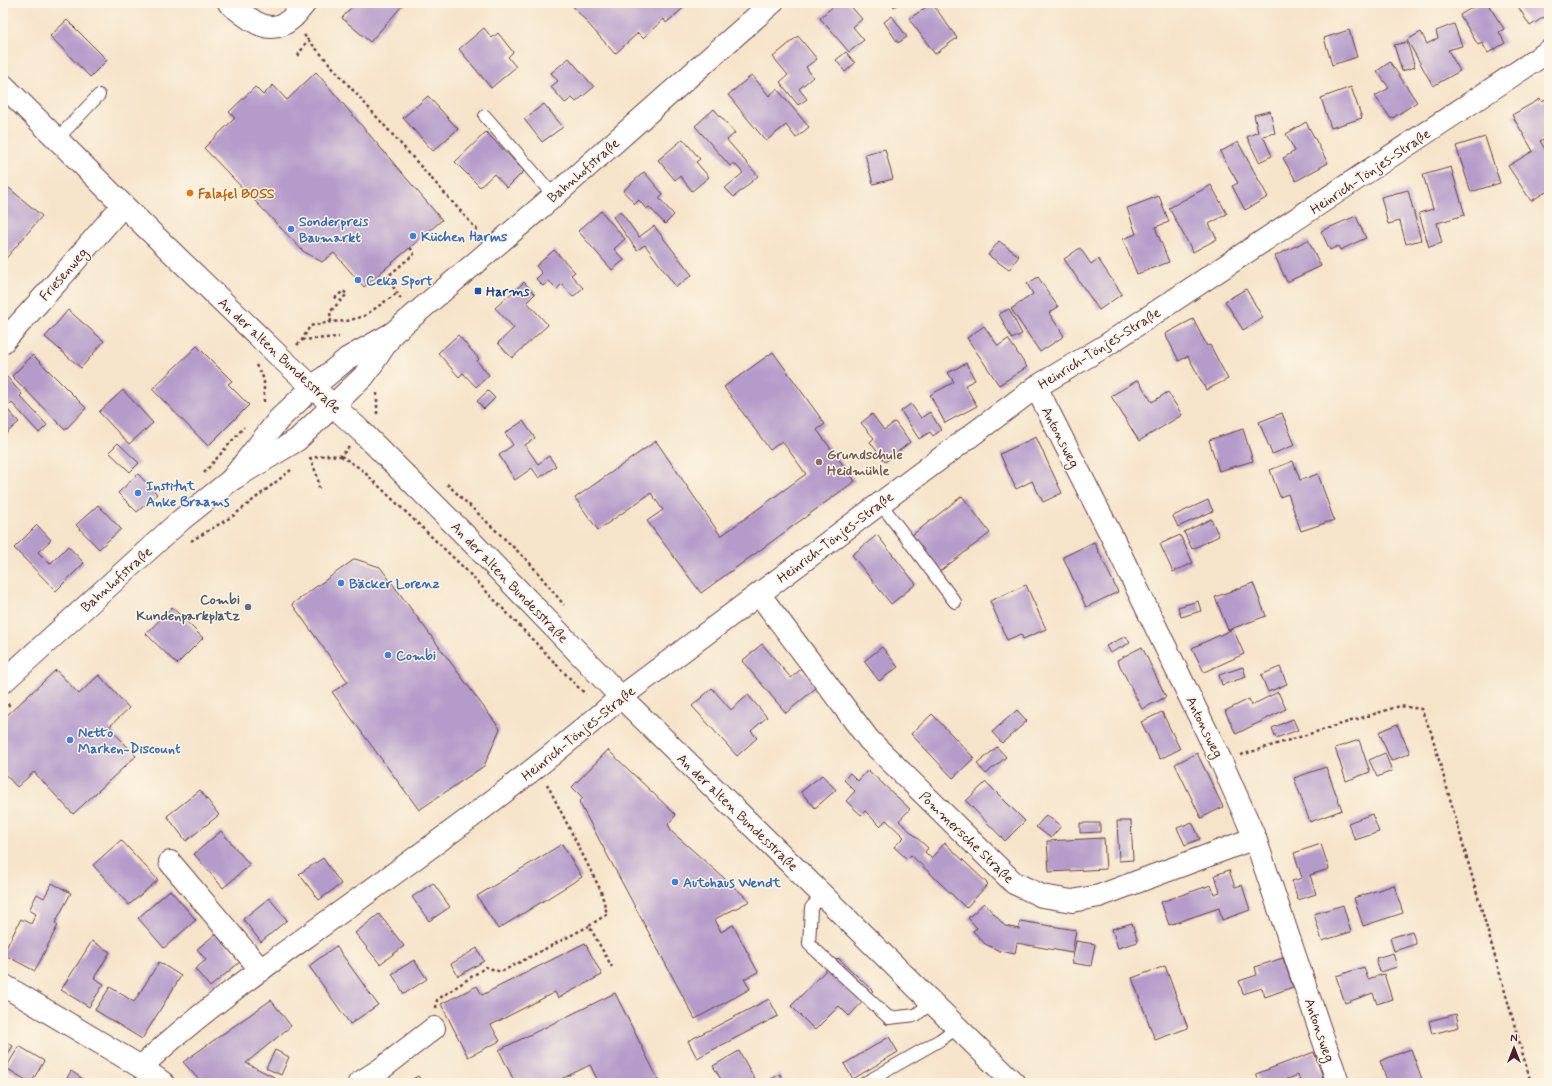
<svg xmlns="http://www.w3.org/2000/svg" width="1552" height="1086" viewBox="0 0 1552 1086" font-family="Mynerve,sans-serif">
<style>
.building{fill:#b59bca}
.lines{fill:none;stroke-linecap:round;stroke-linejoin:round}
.lane-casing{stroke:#643d43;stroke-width:14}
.street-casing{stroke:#643d43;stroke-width:24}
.secondary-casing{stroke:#643d43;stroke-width:24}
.path{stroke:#643d43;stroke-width:2.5;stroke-dasharray:3 3;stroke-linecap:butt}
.lane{stroke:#fff;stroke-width:12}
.street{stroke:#fff;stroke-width:22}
.secondary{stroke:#fff;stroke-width:22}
.food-dot{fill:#e8710a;stroke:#fcf5e5;stroke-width:1.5}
.shop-dot{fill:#3f7fe0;stroke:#fcf5e5;stroke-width:1.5}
.transit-dot{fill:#1a4fb4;stroke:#fcf5e5;stroke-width:1.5}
.education-dot{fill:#8d6e63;stroke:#fcf5e5;stroke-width:1.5}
.service-dot{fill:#5c6f8a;stroke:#fcf5e5;stroke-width:1.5}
.labels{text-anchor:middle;stroke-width:3;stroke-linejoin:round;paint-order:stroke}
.street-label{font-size:14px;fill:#4a1f2b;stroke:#fcf5e5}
.food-label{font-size:14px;font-weight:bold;fill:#c56008;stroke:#fcf5e5;text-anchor:start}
.shop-label{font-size:14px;font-weight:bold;fill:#366cbe;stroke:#fcf5e5;text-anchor:start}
.transit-label{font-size:14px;font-weight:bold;fill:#164399;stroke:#fcf5e5;text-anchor:start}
.education-label{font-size:14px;font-weight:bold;fill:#785e54;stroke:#fcf5e5;text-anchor:start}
.service-label{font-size:14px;font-weight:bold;fill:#4e5e75;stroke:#fcf5e5;text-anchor:end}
</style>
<rect width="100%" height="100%" fill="#fcf5e5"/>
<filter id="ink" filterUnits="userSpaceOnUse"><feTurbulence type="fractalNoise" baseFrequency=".025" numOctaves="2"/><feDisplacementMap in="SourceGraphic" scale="8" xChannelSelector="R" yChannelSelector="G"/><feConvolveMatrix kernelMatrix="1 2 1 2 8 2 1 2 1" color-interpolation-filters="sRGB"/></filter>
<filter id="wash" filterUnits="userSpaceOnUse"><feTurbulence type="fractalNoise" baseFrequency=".012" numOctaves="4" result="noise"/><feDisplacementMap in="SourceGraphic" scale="16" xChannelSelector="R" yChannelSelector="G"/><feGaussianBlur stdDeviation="0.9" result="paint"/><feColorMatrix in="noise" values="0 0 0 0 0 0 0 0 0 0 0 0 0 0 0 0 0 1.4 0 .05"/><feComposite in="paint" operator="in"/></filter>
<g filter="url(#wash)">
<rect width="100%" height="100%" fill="#f6e4ca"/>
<g id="blocks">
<!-- building -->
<g class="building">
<polygon points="355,3 401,3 403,5 370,42 342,18"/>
<polygon points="570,3 623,3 627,7 632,3 689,3 666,23 664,19 643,38 638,33 615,54"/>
<polygon points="837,3 848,3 862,19 853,27 864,40 849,52 820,18"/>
<polygon points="891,3 900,3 894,7"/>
<polygon points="932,3 957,38 935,54 909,19"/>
<polygon points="1480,3 1494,3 1489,6 1504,29 1499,32 1505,43 1488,53 1482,43 1478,45 1460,15"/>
<polygon points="1516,3 1549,3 1549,14 1530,26"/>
<polygon points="892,16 907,37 898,43 884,22"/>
<polygon points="67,20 107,60 90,77 50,36"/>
<polygon points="1454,24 1462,46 1448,50 1460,71 1433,86 1407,40 1421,32 1427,44 1438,38 1436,31"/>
<polygon points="484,28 492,38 498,33 513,52 508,57 516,67 491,88 459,49"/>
<polygon points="1349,30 1357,57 1332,65 1324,38"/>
<polygon points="798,36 817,59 806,67 813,77 799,89 807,99 798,105 780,82 788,75 773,57"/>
<polygon points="1407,42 1415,67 1402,71 1394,45"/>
<polygon points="846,52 855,63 845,72 836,60"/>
<polygon points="569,58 594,87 576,102 572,98 565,103 551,87 558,81 551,73"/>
<polygon points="1390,62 1417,102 1391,119 1375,96 1389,88 1377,71"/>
<polygon points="316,72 442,220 364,287 334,253 322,262 303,251 204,148 235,118 229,112 255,87 263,95 273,85 287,100"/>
<polygon points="752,75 769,96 777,89 809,127 796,138 786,125 766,141 728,95"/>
<polygon points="1351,87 1362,118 1331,128 1321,98"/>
<polygon points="428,96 458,129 433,151 403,118"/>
<polygon points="1549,98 1549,136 1540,141 1549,156 1549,190 1531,201 1508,166 1533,151 1512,115 1540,99 1542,102"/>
<polygon points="544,104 563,127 542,142 524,119"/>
<polygon points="714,109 735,133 727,140 758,176 734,197 725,188 743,173 734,163 730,166 695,126"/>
<polygon points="1270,111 1275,133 1263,136 1272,156 1259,162 1247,137 1258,132 1254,115"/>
<polygon points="1306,122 1328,163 1296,181 1283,158 1295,151 1286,134"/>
<polygon points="486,132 524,171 507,188 494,174 480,187 455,162"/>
<polygon points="1485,137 1500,183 1471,192 1456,146"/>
<polygon points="683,139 700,159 696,162 709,177 692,191 680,176 675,180 658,160"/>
<polygon points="1238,142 1268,197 1245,210 1232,186 1238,183 1220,152"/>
<polygon points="885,149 893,179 873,184 865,154"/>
<polygon points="1451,167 1465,215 1437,223 1442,243 1429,247 1419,213 1433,209 1423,175"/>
<polygon points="644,172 663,194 659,198 674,215 665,224 649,207 646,209 639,200 635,204 623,191"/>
<polygon points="3,183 42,216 3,262"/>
<polygon points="1211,185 1227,214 1209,224 1217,239 1193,252 1169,208"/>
<polygon points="1408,190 1421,240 1406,244 1400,221 1388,224 1381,197"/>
<polygon points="1159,196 1169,222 1155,227 1169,262 1137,274 1123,239 1136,234 1127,208"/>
<polygon points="601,211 625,239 614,249 624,260 612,270 578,231"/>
<polygon points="620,211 639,237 654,226 692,275 676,287 645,245 637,250 613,217"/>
<polygon points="1356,216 1366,238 1340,250 1338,246 1330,250 1321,231"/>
<polygon points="1308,240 1321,266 1287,282 1275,256"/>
<polygon points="999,241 1019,256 1009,270 988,255"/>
<polygon points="1080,248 1091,264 1098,259 1122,294 1099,310 1064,259"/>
<polygon points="554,250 575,272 571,275 583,288 573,297 562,284 557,289 549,281 543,286 536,279 542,273 536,266"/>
<polygon points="1038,277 1058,307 1049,313 1064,336 1040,352 1011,309 1033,294 1027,284"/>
<polygon points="524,282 535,294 527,302 548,325 512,358 498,343 514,328 495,308"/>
<polygon points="1246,289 1263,318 1243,330 1225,301"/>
<polygon points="1009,309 1022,334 1012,339 999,314"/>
<polygon points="68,310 104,341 81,368 45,337"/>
<polygon points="1193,319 1207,346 1210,345 1228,379 1206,390 1188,356 1179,361 1165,334"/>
<polygon points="984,326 998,346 1008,339 1027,367 999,385 967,338"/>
<polygon points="458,335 479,359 477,361 489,375 476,387 463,373 459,377 438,353"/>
<polygon points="197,346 232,381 228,384 249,405 208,446 152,389"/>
<polygon points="773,352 825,424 817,430 855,481 701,593 647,521 663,510 651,493 598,530 575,498 656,441 721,536 806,474 782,441 770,450 724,387"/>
<polygon points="33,355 86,408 65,430 12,376"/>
<polygon points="966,363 975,380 965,385 977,406 945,423 930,395 954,382 948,373"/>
<polygon points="6,376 22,394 20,396 47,425 39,433 12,403 10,405 3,398 3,379"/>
<polygon points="1138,380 1152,402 1168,392 1182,415 1139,441 1111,396"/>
<polygon points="123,390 153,423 129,444 99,412"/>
<polygon points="488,391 495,398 484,409 477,401"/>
<polygon points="911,404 921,418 930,412 941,430 933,436 930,432 919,439 901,411"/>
<polygon points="3,405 19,422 3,436"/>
<polygon points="1282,413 1295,445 1272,454 1259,422"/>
<polygon points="872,414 884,430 895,422 910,442 885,462 870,442 874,438 861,423"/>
<polygon points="523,421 535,438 525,445 538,464 549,456 556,466 539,478 532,468 515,480 499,455 513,445 505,433"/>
<polygon points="1243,429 1253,461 1219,471 1209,440"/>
<polygon points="1036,437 1062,493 1043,502 1032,481 1016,489 1000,454"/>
<polygon points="118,443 139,463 130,472 109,452"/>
<polygon points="1293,461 1300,480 1318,474 1334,520 1301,531 1288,494 1280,497 1270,470"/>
<polygon points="138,474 157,494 137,512 118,493"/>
<polygon points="962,496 990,533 939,572 911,536"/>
<polygon points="1208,500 1213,511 1178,527 1173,516"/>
<polygon points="98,505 121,529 99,549 76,525"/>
<polygon points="1211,519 1219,536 1192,549 1184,532"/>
<polygon points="37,525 51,540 38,552 50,564 68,546 84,563 56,591 14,548"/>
<polygon points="877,535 916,584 891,604 852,555"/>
<polygon points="1180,535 1193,563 1173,572 1160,544"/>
<polygon points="1094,542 1118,592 1086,607 1063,557"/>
<polygon points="355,559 380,567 500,729 484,766 419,810 332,692 348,682 292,604"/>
<polygon points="1253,583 1266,616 1228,630 1215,597"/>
<polygon points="1026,585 1046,629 1023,639 1021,634 1007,640 990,601"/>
<polygon points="1198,601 1201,611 1181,617 1178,607"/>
<polygon points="172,607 203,638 177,664 146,634"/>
<polygon points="1233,629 1244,654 1204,672 1192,648"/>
<polygon points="1126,636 1130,643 1110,653 1106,646"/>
<polygon points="762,644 791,678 801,669 817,687 786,713 742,661"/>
<polygon points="882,647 898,667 879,681 864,661"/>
<polygon points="1142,647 1166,697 1142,709 1117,660"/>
<polygon points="1243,667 1246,677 1222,685 1219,675"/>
<polygon points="1280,667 1287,684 1268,692 1261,675"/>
<polygon points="56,670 79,694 99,675 129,708 109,727 136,756 73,814 34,772 17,787 3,772 3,719"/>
<polygon points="712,688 731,710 748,695 767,717 751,731 757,738 737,756 692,706"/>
<polygon points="1278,692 1286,709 1236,734 1225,711 1249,699 1252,705"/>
<polygon points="1017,710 1027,721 1002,743 992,732"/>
<polygon points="1162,712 1180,749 1160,759 1141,722"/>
<polygon points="932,714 974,758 953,778 911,734"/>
<polygon points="1293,719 1298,730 1276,738 1272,728"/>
<polygon points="1397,724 1410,753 1391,761 1379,732"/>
<polygon points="1359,740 1370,772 1346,781 1335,748"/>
<polygon points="997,747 1006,757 986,774 977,764"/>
<polygon points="608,750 676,815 668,824 672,832 750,901 715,919 721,932 733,925 758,972 744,979 750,989 695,1019 579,802 583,798 572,787"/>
<polygon points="1197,753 1223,807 1201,818 1175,764"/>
<polygon points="1385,753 1392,771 1377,777 1369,760"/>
<polygon points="1326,767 1342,810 1310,822 1294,778"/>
<polygon points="868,770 910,809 899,821 928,848 925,852 931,858 945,843 988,884 966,908 911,855 907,859 894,847 904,837 886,820 880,826 865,811 861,815 846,801 855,791 844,780 850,773 858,781"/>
<polygon points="822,775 836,790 815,808 801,792"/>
<polygon points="986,782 1025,821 1005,841 966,801"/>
<polygon points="200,790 219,815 186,841 167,816"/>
<polygon points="1372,814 1379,832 1355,840 1348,823"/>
<polygon points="1046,815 1061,826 1051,838 1036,827"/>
<polygon points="1117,821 1131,821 1133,860 1119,861"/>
<polygon points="1192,822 1200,839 1185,845 1177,828"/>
<polygon points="1080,823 1100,823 1100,832 1080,833"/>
<polygon points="221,831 250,865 223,888 194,854"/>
<polygon points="1104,838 1106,869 1049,872 1047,841"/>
<polygon points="121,840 158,880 129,905 93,865"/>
<polygon points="562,844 582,877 498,929 477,896"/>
<polygon points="1321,844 1329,869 1310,875 1316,894 1298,900 1292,881 1302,878 1294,853"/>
<polygon points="323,858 341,884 319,900 299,874"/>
<polygon points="1229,870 1235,887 1242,885 1250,910 1222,920 1219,908 1169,925 1161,902 1211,885 1214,894 1220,892 1215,875"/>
<polygon points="52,883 71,893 55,923 58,925 35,971 3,954 21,919 31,924 36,914 29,910 37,894 44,898"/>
<polygon points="433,883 450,907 429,921 412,897"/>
<polygon points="1394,885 1403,913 1363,926 1354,898"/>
<polygon points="170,890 196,920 164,948 138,918"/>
<polygon points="269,898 287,920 261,942 243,919"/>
<polygon points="984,903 1005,926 1019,929 1020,921 1076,930 1072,953 1017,943 1015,954 1000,951 985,944 973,931 977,928 968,918"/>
<polygon points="1343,905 1351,932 1322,941 1314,914"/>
<polygon points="379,914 404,946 380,964 355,933"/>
<polygon points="1132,923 1138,942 1118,948 1112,929"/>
<polygon points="1412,931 1416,944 1394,951 1390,938"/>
<polygon points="217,933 240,962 210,987 195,969 206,960 197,949"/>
<polygon points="92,941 110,952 94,978 104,984 89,1007 61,990"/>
<polygon points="1076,941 1095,944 1091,966 1072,963"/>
<polygon points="585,943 602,975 558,998 555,992 491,1025 500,1041 468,1057 441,1004 477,986 482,995"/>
<polygon points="336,946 378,1005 350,1024 309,966"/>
<polygon points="477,948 484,961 458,976 451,964"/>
<polygon points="1393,953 1397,967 1380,972 1376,958"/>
<polygon points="838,958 873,991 849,1016 839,1006 815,1030 791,1006"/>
<polygon points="1283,958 1293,987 1265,997 1262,988 1243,994 1239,981 1257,975 1255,967"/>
<polygon points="414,960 427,979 404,994 392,974"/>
<polygon points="159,962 181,976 142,1039 95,1010 110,987 134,1002"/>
<polygon points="1165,966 1188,1028 1155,1040 1132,978"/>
<polygon points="1364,967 1368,979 1384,974 1392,999 1377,1004 1373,993 1345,1003 1336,976"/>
<polygon points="615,993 660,1083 599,1083 590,1065 553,1083 515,1083 499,1050"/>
<polygon points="769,999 778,1016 697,1058 688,1041"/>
<polygon points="271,1000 291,1026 246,1063 276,1078 273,1083 205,1083 199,1080 183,1062"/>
<polygon points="1456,1014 1459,1027 1432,1034 1429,1021"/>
<polygon points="889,1037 898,1052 853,1079 844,1064"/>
<polygon points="3,1040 13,1046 3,1062"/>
<polygon points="19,1046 44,1061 31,1083 6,1068"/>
<polygon points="1411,1049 1423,1082 1388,1083 1380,1061"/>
<polygon points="275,1050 289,1057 281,1075 266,1068"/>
<polygon points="739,1051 757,1083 723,1083 713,1066"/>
<polygon points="1314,1052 1325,1083 1294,1083 1300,1080 1298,1075 1277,1083 1260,1083 1256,1074"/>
<polygon points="71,1071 89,1083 64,1083"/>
<polygon points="780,1074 785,1083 764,1083"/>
<polygon points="418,1076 423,1083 406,1083"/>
</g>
</g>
</g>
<g filter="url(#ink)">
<use href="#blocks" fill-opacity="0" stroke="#643d43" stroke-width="1"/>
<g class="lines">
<!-- lane casing -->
<g class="lane-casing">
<g id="lane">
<polyline points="485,116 554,196"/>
<polyline points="58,138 99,95"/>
<polyline points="880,503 955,602"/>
<polyline points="822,895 811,908 809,944 889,1018 916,1015 932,1002"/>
<polyline points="865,1083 940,1040 958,1027"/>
</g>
</g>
<!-- street casing -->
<g class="street-casing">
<g id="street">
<path d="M229 3C247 17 268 39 291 19 296 15 301 8 305 3"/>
<polyline points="3,342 57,282 123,205"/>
<polyline points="1036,387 1112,537 1221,761 1255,838 1338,1083"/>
<polyline points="759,594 869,740 1014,883 1042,896 1072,901 1099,896 1255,838"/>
<polyline points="170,862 261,970"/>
<polyline points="3,985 141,1067 163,1083"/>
<path d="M141 1067C199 1012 266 966 331 919 430 848 529 777 621 697L1036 387 1105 346 1549 51"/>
<polyline points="359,1083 381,1069 434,1028"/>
</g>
</g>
<!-- secondary casing -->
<g class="secondary-casing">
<g id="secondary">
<polyline points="3,85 123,205 283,360 362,432 468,538 621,697 1014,1083"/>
<polyline points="231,480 279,419 313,387 348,358 393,333 554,196 772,3"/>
<polyline points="3,682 181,520 231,480 297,440 364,376 391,336"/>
</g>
</g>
<!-- path -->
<g class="path">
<polyline points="304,35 479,232"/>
<polyline points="298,56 308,39"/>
<polyline points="401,299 387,277 414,254 410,247"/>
<polyline points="331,322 330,312 347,294 343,291 334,299"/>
<polyline points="302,340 339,337"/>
<polyline points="297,345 302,340 310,326 331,322 347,321 364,316 396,294"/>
<polyline points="256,365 264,379 264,403"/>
<polyline points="377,393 377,417"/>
<polyline points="341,456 361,469 461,565 579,688 586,694"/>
<polyline points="310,457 318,478 319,491"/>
<polyline points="309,459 325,455 341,456 349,447"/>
<polyline points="204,473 244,427"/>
<polyline points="447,484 529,562 564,605"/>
<polyline points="191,541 233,516 291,470"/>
<polyline points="3,710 12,702"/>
<polyline points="1241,755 1400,706 1421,709 1431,732 1531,1083"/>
<polyline points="547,784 601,891 607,914 589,926 612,967"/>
<polyline points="436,1008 437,1000 486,967 501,972 589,926"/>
</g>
<!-- lane -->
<use href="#lane" class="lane"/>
<!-- street -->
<use href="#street" class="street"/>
<!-- secondary -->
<use href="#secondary" class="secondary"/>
</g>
</g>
<!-- markers -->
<circle class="food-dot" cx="190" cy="193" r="4"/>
<g class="shop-dot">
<circle cx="291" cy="229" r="4"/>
<circle cx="413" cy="236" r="4"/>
<circle cx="358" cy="280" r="4"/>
<circle cx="138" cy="493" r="4"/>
<circle cx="341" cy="583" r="4"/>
<circle cx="388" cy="655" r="4"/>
<circle cx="70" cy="740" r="4"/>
<circle cx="675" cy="882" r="4"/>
</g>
<rect class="transit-dot" x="474" y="287" width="8" height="8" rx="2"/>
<circle class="education-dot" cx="819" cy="462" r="4"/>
<circle class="service-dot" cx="248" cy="607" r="4"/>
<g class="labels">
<!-- street labels -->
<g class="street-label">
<text transform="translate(583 170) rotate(-41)" y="5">Bahnhofstraße</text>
<text transform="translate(1370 171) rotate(-34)" y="5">Heinrich-Tönjes-Straße</text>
<text transform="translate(63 274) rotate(-49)" y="5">Friesenweg</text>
<text transform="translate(1099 348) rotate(-32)" y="5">Heinrich-Tönjes-Straße</text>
<text transform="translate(280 355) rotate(43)" y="5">An der alten Bundesstraße</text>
<text transform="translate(1061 437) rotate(63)" y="5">Antonsweg</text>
<text transform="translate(835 537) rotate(-37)" y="5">Heinrich-Tönjes-Straße</text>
<text transform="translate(116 579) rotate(-42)" y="5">Bahnhofstraße</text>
<text transform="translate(510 582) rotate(46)" y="5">An der alten Bundesstraße</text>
<text transform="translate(1205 727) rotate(64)" y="5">Antonsweg</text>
<text transform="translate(578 733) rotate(-39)" y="5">Heinrich-Tönjes-Straße</text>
<text transform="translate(738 812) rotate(44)" y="5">An der alten Bundesstraße</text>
<text transform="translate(967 837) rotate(44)" y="5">Pommersche Straße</text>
<text transform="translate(1320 1030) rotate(71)" y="5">Antonsweg</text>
</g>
<!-- food labels -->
<g class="food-label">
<text x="198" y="198">Falafel BOSS</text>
</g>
<!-- shop labels -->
<g class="shop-label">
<text x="299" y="226">Sonderpreis<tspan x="299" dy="16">Baumarkt</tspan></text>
<text x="421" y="241">Küchen Harms</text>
<text x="366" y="285">Ceka Sport</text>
<text x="146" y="490">Institut<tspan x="146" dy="16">Anke Braams</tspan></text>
<text x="349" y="588">Bäcker Lorenz</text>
<text x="396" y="660">Combi</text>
<text x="78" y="737">Netto<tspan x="78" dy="16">Marken-Discount</tspan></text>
<text x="683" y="887">Autohaus Wendt</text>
</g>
<!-- transit labels -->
<g class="transit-label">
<text x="486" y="296">Harms</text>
</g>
<!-- education labels -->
<g class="education-label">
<text x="827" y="459">Grundschule<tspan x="827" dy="16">Heidmühle</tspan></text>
</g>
<!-- service labels -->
<g class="service-label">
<text x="240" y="604">Combi<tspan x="240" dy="16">Kundenparkplatz</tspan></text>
</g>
</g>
<!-- margin -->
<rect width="1552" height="1086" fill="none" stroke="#fcf5e5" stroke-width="16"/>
<!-- north arrow -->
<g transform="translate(1514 1048)" stroke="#fcf5e5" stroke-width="3" paint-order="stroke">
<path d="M0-3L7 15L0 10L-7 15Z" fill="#4a1f2b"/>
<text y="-6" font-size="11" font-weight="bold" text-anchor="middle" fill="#4a1f2b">N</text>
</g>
</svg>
